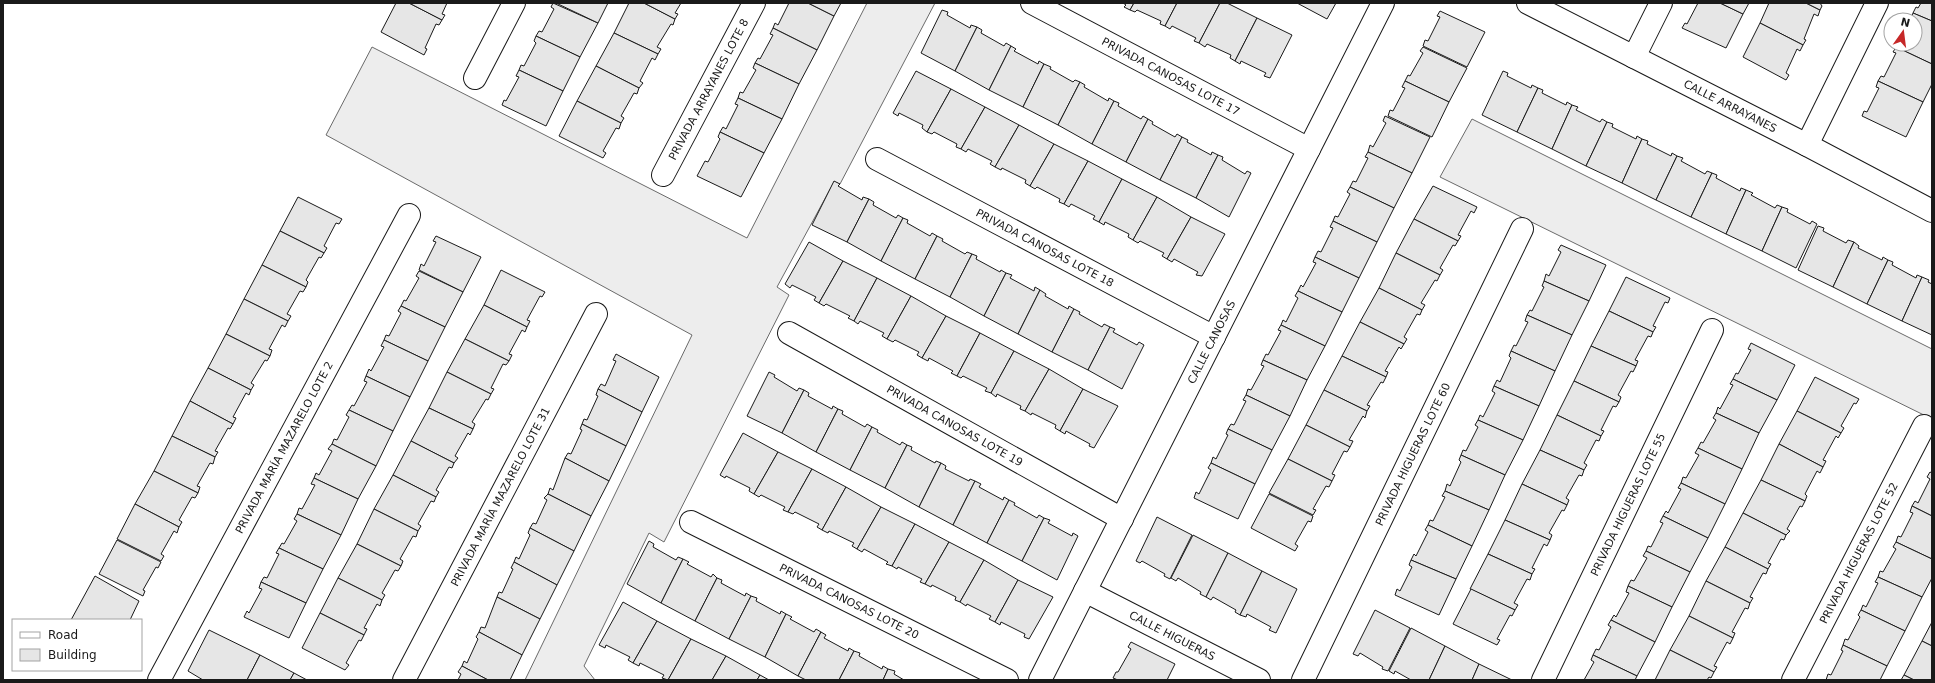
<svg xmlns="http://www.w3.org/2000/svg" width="1935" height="683" viewBox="0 0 1935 683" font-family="'DejaVu Sans',sans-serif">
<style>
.built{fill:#ededed;stroke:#6a6a6a}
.building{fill:#e6e6e6;stroke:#1a1a1a}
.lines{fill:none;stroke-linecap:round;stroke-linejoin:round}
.minor-casing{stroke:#1a1a1a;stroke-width:24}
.tertiary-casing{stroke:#1a1a1a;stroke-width:24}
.minor{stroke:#fff;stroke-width:22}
.tertiary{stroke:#fff;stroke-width:22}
.labels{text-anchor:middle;stroke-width:3;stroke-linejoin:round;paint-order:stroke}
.street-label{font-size:11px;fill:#1a1a1a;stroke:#fff}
</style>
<rect width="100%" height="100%" fill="#fff"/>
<!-- built -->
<g class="built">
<polygon points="867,3 935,3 840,184 834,182 777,287 789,295 664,542 649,533 584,666 595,680 525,680 692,335 326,135 372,47 747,238"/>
<polygon points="1472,119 1932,349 1932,419 1440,177"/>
</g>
<!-- building -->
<g class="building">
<polygon points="396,3 409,3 442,20 439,25 436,24 425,48 427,49 424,55 381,32"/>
<polygon points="409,3 447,3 442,14 445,15 442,20"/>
<polygon points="553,3 598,23 580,57 536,36 539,31 542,32 554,9 551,7"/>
<polygon points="556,3 608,3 598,23"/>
<polygon points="629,3 644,3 675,19 673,25 671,24 657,47 661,49 658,54 614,33"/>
<polygon points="644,3 681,3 675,13 678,14 675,19"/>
<polygon points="789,3 808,3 834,16 817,50 773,28 775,23 778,25"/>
<polygon points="808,3 841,3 834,16"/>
<polygon points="1123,3 1134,3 1130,10 1124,7 1126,5"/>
<polygon points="1134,3 1177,3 1165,26 1160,24 1161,21 1137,10 1135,12 1130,10"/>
<polygon points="1177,3 1220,3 1199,43 1194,41 1196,38 1172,26 1170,29 1165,26"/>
<polygon points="1220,3 1227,3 1257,18 1235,61 1230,58 1231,55 1207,44 1205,47 1199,43"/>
<polygon points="1297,3 1336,3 1327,19"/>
<polygon points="1698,3 1720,3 1743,14 1726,48 1682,28 1685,23 1687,24"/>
<polygon points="1720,3 1749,3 1743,14"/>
<polygon points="1769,3 1806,3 1820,10 1818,16 1814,14 1804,39 1806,40 1803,45 1760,23"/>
<polygon points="1806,3 1820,3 1822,6 1820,10"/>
<polygon points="1921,3 1932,3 1932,21 1913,13 1916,7 1918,8"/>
<polygon points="942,10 948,12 947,15 970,28 971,25 977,27 955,71 921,53"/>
<polygon points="1440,11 1485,32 1467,67 1423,46 1425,40 1428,41 1440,17 1437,16"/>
<polygon points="1913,13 1932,21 1932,64 1896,47 1897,44 1915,44 1915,20 1911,18"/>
<polygon points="1257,18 1292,35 1270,78 1264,76 1266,73 1241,61 1240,64 1235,61"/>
<polygon points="1760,23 1803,45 1800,51 1797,49 1786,73 1789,75 1786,80 1743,57"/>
<polygon points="977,27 982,30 981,33 1004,46 1006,43 1011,46 989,90 955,71"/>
<polygon points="773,28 817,50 799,84 755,63 758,58 760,59 773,35 770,34"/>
<polygon points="614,33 658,54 655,60 652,58 640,81 643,83 639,88 596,66"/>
<polygon points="536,36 580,57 563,91 519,70 521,65 524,66 536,43 534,41"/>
<polygon points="1011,46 1016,49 1014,51 1038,64 1039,61 1044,64 1023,107 989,90"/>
<polygon points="1423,47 1467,68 1449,102 1405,81 1408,75 1410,76 1423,53 1420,51"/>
<polygon points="1896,47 1932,64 1932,84 1923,102 1878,81 1881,76 1884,77 1896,53 1893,52"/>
<polygon points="755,63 799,84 782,119 738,98 740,92 743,93 756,70 753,68"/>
<polygon points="1044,64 1051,67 1050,69 1073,82 1075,80 1080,82 1058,125 1023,107"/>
<polygon points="596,66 639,88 637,94 634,93 621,116 624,118 621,123 577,101"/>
<polygon points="519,70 563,91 546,126 502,105 504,100 506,101 519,77 516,76"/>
<polygon points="916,71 951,89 927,132 922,128 923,125 899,113 898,116 893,113"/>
<polygon points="1503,71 1508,73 1507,76 1531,88 1532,85 1538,88 1517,132 1482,115"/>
<polygon points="1405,81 1449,102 1432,137 1388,116 1390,110 1393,111 1405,88 1402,87"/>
<polygon points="1878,81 1923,102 1906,137 1862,116 1864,111 1867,112 1879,88 1876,87"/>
<polygon points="1080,82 1085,85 1084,87 1108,101 1109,98 1114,101 1092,144 1058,125"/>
<polygon points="1538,88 1543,90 1542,93 1566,105 1567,102 1572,105 1552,149 1517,132"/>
<polygon points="951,89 985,107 961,149 956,147 957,144 934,132 932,134 927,132"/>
<polygon points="738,98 782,119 764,153 720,132 723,127 726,129 738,105 735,104"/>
<polygon points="577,101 621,123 619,129 616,128 603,151 606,153 603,158 559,136"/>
<polygon points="1114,101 1119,103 1118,106 1141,119 1143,116 1148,119 1126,162 1092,144"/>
<polygon points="1572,105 1578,107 1576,110 1600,122 1602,119 1607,122 1586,166 1552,149"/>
<polygon points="985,107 1019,125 995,167 990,164 992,161 968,149 966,152 961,149"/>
<polygon points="1385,116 1430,137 1412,173 1368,152 1370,145 1373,147 1386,123 1383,121"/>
<polygon points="1148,119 1153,122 1152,124 1175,137 1177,134 1182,137 1160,180 1126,162"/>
<polygon points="1607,122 1613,124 1612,127 1636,139 1637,136 1642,139 1622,183 1586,166"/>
<polygon points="1019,125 1054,144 1030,186 1025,183 1026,180 1002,168 1001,170 995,167"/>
<polygon points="720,132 764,153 741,197 697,176 705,161 708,162 720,139 718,137"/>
<polygon points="1182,137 1188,140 1187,142 1211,155 1212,152 1218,155 1196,198 1160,180"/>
<polygon points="1642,139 1648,141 1647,144 1671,156 1672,153 1677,156 1656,200 1622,183"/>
<polygon points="1054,144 1088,161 1064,204 1059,202 1060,199 1037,187 1035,189 1030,186"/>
<polygon points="1368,152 1412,173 1394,208 1350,187 1353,181 1356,182 1368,158 1365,157"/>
<polygon points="1218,155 1223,157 1222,160 1245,174 1247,171 1251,173 1229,217 1196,198"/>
<polygon points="1677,156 1683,158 1681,161 1705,174 1707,171 1712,173 1691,217 1656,200"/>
<polygon points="1088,161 1122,179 1099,222 1093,219 1095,216 1071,204 1069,207 1064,204"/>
<polygon points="1712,173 1717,175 1716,178 1740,191 1741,188 1746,190 1726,234 1691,217"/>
<polygon points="1122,179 1157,197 1133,240 1128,237 1129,234 1105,222 1104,225 1099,222"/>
<polygon points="834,181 840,184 838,186 862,200 863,197 869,199 847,242 812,225"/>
<polygon points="1433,186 1477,207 1474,213 1471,211 1458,235 1461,236 1458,241 1414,219"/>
<polygon points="1350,187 1394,208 1377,242 1333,221 1335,216 1338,217 1350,194 1347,192"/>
<polygon points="1746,190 1753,193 1751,195 1775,208 1777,205 1782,207 1762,251 1726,234"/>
<polygon points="298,197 342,219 339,224 336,223 324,246 327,248 324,253 280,231"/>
<polygon points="1157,197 1191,217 1167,259 1162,256 1164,253 1140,241 1138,243 1133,240"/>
<polygon points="869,199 874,202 873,205 896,218 898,215 903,218 881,261 847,242"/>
<polygon points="1782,207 1788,209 1787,212 1810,224 1812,221 1817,224 1796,268 1762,251"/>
<polygon points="1191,217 1225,234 1202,276 1196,275 1198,272 1174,259 1172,262 1167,259"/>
<polygon points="903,218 908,220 907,223 930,236 932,233 937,236 915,279 881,261"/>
<polygon points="1414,219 1458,241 1455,246 1453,245 1440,268 1443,270 1440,275 1396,253"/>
<polygon points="1333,221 1377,242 1359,278 1315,257 1318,251 1321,252 1333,228 1330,227"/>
<polygon points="1818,226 1824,228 1823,231 1846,243 1848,240 1854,242 1833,287 1798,270"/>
<polygon points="280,231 324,253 321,258 319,257 306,280 308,282 306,287 262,265"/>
<polygon points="436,236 481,257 463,292 419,270 421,264 424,266 436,242 433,241"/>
<polygon points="937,236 943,239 942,241 965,254 967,252 972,254 950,297 915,279"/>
<polygon points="809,242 843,261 819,303 814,300 816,297 792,285 790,288 785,284"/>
<polygon points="1854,242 1859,246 1858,248 1882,260 1883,257 1888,260 1867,304 1833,287"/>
<polygon points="1561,245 1606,265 1589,301 1544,281 1546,274 1549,276 1561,252 1558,250"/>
<polygon points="1396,253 1440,275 1437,281 1435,280 1421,303 1425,305 1422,310 1379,288"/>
<polygon points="972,254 977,256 976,259 1000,272 1001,270 1006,273 984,316 950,297"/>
<polygon points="1315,257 1359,278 1342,312 1298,291 1301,285 1303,287 1316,263 1313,262"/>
<polygon points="1888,260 1893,262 1892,265 1916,278 1917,275 1922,277 1902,321 1867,304"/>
<polygon points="843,261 877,278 854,321 848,318 850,316 826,304 824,306 819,303"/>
<polygon points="262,265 306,287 303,292 300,291 287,314 291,316 288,321 244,299"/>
<polygon points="501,270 545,292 542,297 540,296 527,320 530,321 527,327 484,305"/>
<polygon points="419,271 463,292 445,327 401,306 404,300 406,301 419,278 416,276"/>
<polygon points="1006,273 1012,275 1010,278 1034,291 1035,287 1040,290 1018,334 984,316"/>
<polygon points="1626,277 1670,298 1668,303 1665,302 1653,326 1656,327 1653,332 1609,311"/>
<polygon points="1922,277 1929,280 1928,282 1932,284 1932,335 1902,321"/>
<polygon points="877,278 911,296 887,339 882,336 884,333 860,321 858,324 854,321"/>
<polygon points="1544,281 1589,301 1572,335 1527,315 1530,310 1532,311 1544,287 1542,286"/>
<polygon points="1379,288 1422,310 1420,315 1417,314 1404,337 1407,339 1404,344 1360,322"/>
<polygon points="1040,290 1046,294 1045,296 1068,309 1069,306 1074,309 1052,352 1018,334"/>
<polygon points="1298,291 1342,312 1325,346 1281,325 1283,320 1286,322 1298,298 1295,296"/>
<polygon points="911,296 946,316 922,358 917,355 919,352 895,340 893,342 887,339"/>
<polygon points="244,299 288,321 285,327 282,325 269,349 272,350 270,356 226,334"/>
<polygon points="484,305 527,327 525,332 522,330 509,354 512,355 509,361 465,339"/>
<polygon points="401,306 445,327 428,361 384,340 386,335 389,336 401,313 398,311"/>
<polygon points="1074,309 1080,312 1079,314 1102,327 1104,324 1110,327 1088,370 1052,352"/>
<polygon points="1609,311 1653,332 1651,337 1648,336 1635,360 1638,361 1636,366 1591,346"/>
<polygon points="1527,315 1572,335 1555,371 1511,351 1514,345 1516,346 1528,322 1525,321"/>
<polygon points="946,316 980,333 957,376 951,373 953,371 929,358 928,361 922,358"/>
<polygon points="1360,322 1404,344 1401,349 1399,347 1385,371 1388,372 1386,377 1342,356"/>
<polygon points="1281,325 1325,346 1307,380 1263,360 1266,354 1268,355 1281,331 1278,330"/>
<polygon points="1110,327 1115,329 1113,332 1137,345 1139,342 1144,345 1122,389 1088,370"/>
<polygon points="980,333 1014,351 991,393 985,391 987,388 963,376 961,378 957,376"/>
<polygon points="226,334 270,356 267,361 265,360 251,383 254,385 251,390 208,368"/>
<polygon points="465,339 509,361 506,365 503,364 491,388 494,389 491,394 447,372"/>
<polygon points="384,340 428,361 410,397 366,376 369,369 371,371 384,347 381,346"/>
<polygon points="1751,343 1795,365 1777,400 1733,379 1736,373 1738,374 1751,350 1748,349"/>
<polygon points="1591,346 1636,366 1633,372 1631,371 1618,395 1621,397 1619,402 1574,381"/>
<polygon points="1014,351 1049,369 1025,411 1020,409 1021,406 997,394 996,397 991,393"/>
<polygon points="1511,351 1555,371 1539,406 1494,386 1497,380 1500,382 1511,358 1509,356"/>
<polygon points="616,354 659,377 642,412 598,389 601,384 605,386 616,361 613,360"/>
<polygon points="1342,356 1386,377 1383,383 1381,382 1367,405 1370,406 1367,411 1324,390"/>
<polygon points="1263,360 1307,380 1290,416 1246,395 1248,389 1251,390 1264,366 1261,365"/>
<polygon points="208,368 251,390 249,395 246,393 233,417 236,418 233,424 190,401"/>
<polygon points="1049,369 1083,389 1060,431 1055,428 1056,425 1032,413 1031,415 1025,411"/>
<polygon points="447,372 491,394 488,400 486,399 472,422 475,424 473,429 429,408"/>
<polygon points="769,372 775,375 774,377 797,391 799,388 804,390 782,433 747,416"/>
<polygon points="366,376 410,397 393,431 349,410 352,405 354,406 367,382 364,381"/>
<polygon points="1815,377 1859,399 1856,404 1854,403 1841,426 1844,428 1841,433 1797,411"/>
<polygon points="1733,379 1777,400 1759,433 1716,413 1718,407 1720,409 1733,385 1730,384"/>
<polygon points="1574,381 1619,402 1616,407 1613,406 1601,430 1604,431 1601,436 1557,415"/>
<polygon points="1494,386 1539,406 1523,440 1478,420 1480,415 1483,417 1495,393 1492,391"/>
<polygon points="598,389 642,412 626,446 582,424 584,419 587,420 598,396 596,395"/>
<polygon points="1083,389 1118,406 1094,448 1089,446 1090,444 1066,431 1065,434 1060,431"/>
<polygon points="804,390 809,393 808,396 832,409 833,406 838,409 816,452 782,433"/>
<polygon points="1324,390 1367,411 1365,418 1363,416 1349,440 1353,441 1350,447 1306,425"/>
<polygon points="1246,395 1290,416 1272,450 1228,429 1231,424 1234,425 1246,401 1243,400"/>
<polygon points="190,401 233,424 230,429 228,428 215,451 218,452 215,457 172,436"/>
<polygon points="429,408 473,429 470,435 468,433 455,456 458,458 454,463 411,441"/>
<polygon points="838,409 843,411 842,414 865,427 867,424 872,427 850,470 816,452"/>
<polygon points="349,410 393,431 376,466 332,444 334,439 337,440 349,417 346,415"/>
<polygon points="1797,411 1841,433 1838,438 1836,436 1823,460 1826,461 1823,467 1779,444"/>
<polygon points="1716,413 1759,433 1742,469 1698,448 1701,442 1703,443 1716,420 1713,418"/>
<polygon points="1557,415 1601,436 1599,441 1596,440 1584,463 1587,465 1584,470 1540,450"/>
<polygon points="1478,420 1523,440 1505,475 1461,455 1463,450 1466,451 1478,427 1475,425"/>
<polygon points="582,424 626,446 609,481 565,458 568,453 571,454 582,430 580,429"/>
<polygon points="1306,425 1350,447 1347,452 1344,451 1332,474 1335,475 1332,481 1288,459"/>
<polygon points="872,427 878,430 877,432 900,445 902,442 907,445 885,488 850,470"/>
<polygon points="1228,429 1272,450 1255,484 1211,463 1213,457 1216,459 1228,435 1226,434"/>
<polygon points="743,433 778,452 754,494 749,491 750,488 726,476 725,478 720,475"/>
<polygon points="172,436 215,457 213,464 210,463 197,486 200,487 198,493 154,471"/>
<polygon points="411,441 454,463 452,468 449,467 436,490 439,492 436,497 393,475"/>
<polygon points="332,444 376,466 358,499 314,478 316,473 319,475 332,451 328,449"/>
<polygon points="1779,444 1823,467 1820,473 1817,471 1805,494 1807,496 1805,501 1761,480"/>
<polygon points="907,445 912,447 911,450 935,463 936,461 941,463 919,507 885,488"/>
<polygon points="1698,448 1742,469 1725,504 1681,483 1683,477 1686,478 1699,455 1695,453"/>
<polygon points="1540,450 1584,470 1582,476 1579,475 1566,498 1569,500 1567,505 1522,484"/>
<polygon points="778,452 812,469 788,512 783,510 785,507 761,495 759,497 754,494"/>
<polygon points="1461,455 1505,475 1489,510 1445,491 1447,484 1450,486 1461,462 1459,460"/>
<polygon points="565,458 609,481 591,516 548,494 550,488 553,490"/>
<polygon points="1288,459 1332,481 1329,487 1326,486 1313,509 1316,510 1313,515 1269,493"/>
<polygon points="941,463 946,466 945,469 969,481 970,479 975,481 953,525 919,507"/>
<polygon points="1211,463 1255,484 1238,519 1194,498 1196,492 1199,494 1211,470 1208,468"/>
<polygon points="812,469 846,487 822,530 817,527 819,524 795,512 793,514 788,512"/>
<polygon points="154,471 198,493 195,498 192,497 179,520 182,522 179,527 135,504"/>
<polygon points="1930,472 1932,473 1932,516 1912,506 1915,501 1918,503 1930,479 1927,477"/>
<polygon points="393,475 436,497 434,502 431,501 418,524 421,526 418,531 374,509"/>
<polygon points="314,478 358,499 341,535 297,514 299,508 302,509 315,485 311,484"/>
<polygon points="1761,480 1805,501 1802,507 1800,506 1787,529 1790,531 1786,535 1743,513"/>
<polygon points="975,481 981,484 979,487 1003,500 1004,497 1009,500 987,543 953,525"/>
<polygon points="1681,483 1725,504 1708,538 1663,516 1666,511 1668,513 1681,489 1678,488"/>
<polygon points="1522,484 1567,505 1564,511 1562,510 1549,533 1552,535 1550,540 1505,520"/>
<polygon points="846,487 881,507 857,549 852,546 854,543 829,531 828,533 822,530"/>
<polygon points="1445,491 1489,510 1472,546 1428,525 1430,520 1433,521 1445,497 1442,496"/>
<polygon points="548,494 591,516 574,551 530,528 533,523 536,524 547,500 544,498"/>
<polygon points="1269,494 1313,516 1311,522 1308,521 1295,544 1298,546 1295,551 1251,528"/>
<polygon points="1009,500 1015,503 1014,505 1037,518 1039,515 1044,518 1022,561 987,543"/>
<polygon points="135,504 179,527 177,533 174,531 161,554 164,556 161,561 117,539"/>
<polygon points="1912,506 1932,516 1932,559 1896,542 1898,536 1901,537 1913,513 1910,512"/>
<polygon points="881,507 915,524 892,566 886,564 888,562 864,549 862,552 857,549"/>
<polygon points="374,509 418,531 416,537 413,536 400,559 403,561 401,566 357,544"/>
<polygon points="1743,513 1786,535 1784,540 1781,539 1768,563 1771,564 1768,569 1725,547"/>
<polygon points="297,514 341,535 323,569 279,548 282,543 284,544 297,521 294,519"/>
<polygon points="1663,516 1708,538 1690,572 1646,551 1648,546 1651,547 1663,523 1660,522"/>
<polygon points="1157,517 1192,535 1170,579 1164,576 1165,574 1142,561 1140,563 1136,561"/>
<polygon points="1044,518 1050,520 1048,523 1072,536 1073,533 1078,536 1057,580 1022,561"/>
<polygon points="1505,520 1550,540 1547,546 1544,544 1532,568 1535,569 1532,574 1488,554"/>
<polygon points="915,524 949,542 925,584 920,582 922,579 898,567 897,569 892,566"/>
<polygon points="1428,525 1472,546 1456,579 1411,560 1414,554 1416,556 1428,532 1425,530"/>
<polygon points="530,528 574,551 557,585 514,562 516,557 519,559 530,535 528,533"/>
<polygon points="1193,535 1228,553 1206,597 1200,594 1201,592 1178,578 1176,581 1171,578"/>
<polygon points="117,540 161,562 158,568 156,567 143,590 145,591 143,596 99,574"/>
<polygon points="649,541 654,544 653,547 676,560 678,557 683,559 661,603 627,584"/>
<polygon points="949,542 984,560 960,602 955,600 956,597 932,585 931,587 925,584"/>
<polygon points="1896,542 1932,559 1932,578 1922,597 1878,577 1880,571 1883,572 1896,549 1893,547"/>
<polygon points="357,544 401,566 398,571 395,570 382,593 385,595 382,600 338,578"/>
<polygon points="1725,547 1768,569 1766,574 1763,573 1750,597 1753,598 1750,603 1706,581"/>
<polygon points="279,548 323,569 306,603 261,582 264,577 267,578 279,554 276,553"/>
<polygon points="1646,551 1690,572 1672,607 1628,586 1631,580 1634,581 1647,558 1643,556"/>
<polygon points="1228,553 1262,571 1240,615 1235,612 1236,610 1213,597 1211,600 1206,597"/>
<polygon points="1488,554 1532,574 1530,580 1527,579 1514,603 1518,605 1515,610 1470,589"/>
<polygon points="683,559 689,562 687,564 711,577 713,574 717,578 695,621 661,603"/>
<polygon points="984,560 1018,580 995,622 989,619 991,616 967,604 966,606 960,602"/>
<polygon points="1411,560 1456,579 1439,615 1395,595 1397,589 1400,591 1412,567 1409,565"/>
<polygon points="514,562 557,585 540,619 497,597 499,592 502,593 513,569 511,568"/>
<polygon points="1262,571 1297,589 1276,633 1269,630 1271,627 1247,614 1246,617 1240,615"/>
<polygon points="95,576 139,601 130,620 71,620"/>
<polygon points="1878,577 1922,597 1905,631 1861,610 1863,605 1866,607 1878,583 1875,582"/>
<polygon points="338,578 382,600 380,606 377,604 364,628 367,629 364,635 320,613"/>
<polygon points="717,578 722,580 721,583 745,596 746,593 751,596 729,639 695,621"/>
<polygon points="1018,580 1053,597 1029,639 1024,637 1025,634 1001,622 1000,625 995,622"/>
<polygon points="1706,581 1750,603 1748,609 1745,608 1732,632 1735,633 1733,638 1689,616"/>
<polygon points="261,582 306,603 289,638 244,617 247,611 249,613 262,589 259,588"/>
<polygon points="1628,586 1672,607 1655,642 1611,620 1614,615 1616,617 1629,593 1626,592"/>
<polygon points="1471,589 1515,610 1512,616 1510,615 1497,639 1500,640 1497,645 1453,624"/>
<polygon points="751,596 757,598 756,601 780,614 781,611 786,614 765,657 729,639"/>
<polygon points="497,597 540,619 522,655 479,632 481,627 485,628"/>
<polygon points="623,602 657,621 633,663 628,660 630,657 606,645 605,648 599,645"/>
<polygon points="1375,610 1410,628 1388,671 1382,669 1383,667 1360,653 1358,656 1353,654"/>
<polygon points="1861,610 1905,631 1887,666 1843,645 1845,639 1848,640 1860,617 1858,615"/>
<polygon points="320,613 364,635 361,641 359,640 346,663 349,665 345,670 302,648"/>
<polygon points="786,614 792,617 790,619 814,632 816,629 821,632 798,676 765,657"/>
<polygon points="1689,616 1733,638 1730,644 1727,642 1714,666 1717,667 1714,672 1670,650"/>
<polygon points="1611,620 1655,642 1637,676 1593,655 1596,649 1599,650 1611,627 1608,625"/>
<polygon points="657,621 691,639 668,680 662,678 664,675 640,663 639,666 633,663"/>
<polygon points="1932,622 1932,646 1922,641"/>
<polygon points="1411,628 1445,646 1429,680 1411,680 1395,671 1394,674 1389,671"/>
<polygon points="209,630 260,655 247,680 203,680 188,671"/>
<polygon points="479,632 522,655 510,680 488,680 462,666 464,661 467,663 478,639 476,637"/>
<polygon points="821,632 826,635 824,638 848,651 849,648 854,651 839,680 806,680 798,676"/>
<polygon points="691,639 726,656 712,680 668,680"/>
<polygon points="1922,641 1932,646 1932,680 1914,680 1904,675"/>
<polygon points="1131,642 1175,664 1167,680 1118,680 1113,678 1116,672 1118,672 1131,649 1128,647"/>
<polygon points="1843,645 1887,666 1880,680 1826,680 1828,674 1831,675 1843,651 1841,650"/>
<polygon points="1445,646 1479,664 1472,680 1429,680"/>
<polygon points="1670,650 1714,672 1711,678 1709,677 1707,680 1655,680"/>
<polygon points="854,651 860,653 859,656 882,669 883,666 888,669 883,680 839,680"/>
<polygon points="260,655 294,673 290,680 247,680"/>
<polygon points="1593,655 1637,676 1635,680 1584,680 1594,662 1591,660"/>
<polygon points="726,656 760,675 757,680 712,680"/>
<polygon points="1479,664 1512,680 1472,680"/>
<polygon points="462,666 488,680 458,680 461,674 458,672"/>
<polygon points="888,669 895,671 894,674 904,680 883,680"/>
<polygon points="294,673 307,680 290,680"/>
<polygon points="760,675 769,680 757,680"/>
<polygon points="1904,675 1914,680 1901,680"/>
</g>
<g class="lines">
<!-- minor casing -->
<g class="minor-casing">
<g id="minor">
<path id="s1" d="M1032 3 1309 149"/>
<path id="s2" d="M1528 3 1807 145 1932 211"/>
<polyline points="1634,57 1661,3"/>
<polyline points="475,78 514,3"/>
<polyline points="1807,145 1877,3"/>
<path id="s3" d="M877 159 1214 337"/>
<path id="s4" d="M663 175 754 3"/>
<path id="s5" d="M789 333 1122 519"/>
<path id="s6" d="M691 522 1007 680"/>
<path id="s7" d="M1085 591 1259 680"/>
<path id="s8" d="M159 680 409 215"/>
<path id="s9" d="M404 680 596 314"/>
<path id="s10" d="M1303 680 1522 229"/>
<path id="s11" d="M1543 680 1712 330"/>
<path id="s12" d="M1793 680 1924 426"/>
</g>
</g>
<!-- tertiary casing -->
<g class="tertiary-casing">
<g id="tertiary">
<path id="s13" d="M1040 680 1383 3"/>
</g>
</g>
<!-- minor -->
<use href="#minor" class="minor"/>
<!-- tertiary -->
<use href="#tertiary" class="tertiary"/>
</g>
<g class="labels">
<!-- street labels -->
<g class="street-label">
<text dy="4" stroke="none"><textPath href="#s1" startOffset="157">PRIVADA CANOSAS LOTE 17</textPath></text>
<text dy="4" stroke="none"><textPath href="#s4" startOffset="97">PRIVADA ARRAYANES LOTE 8</textPath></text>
<text dy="4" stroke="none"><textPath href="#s2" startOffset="227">CALLE ARRAYANES</textPath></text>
<text dy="4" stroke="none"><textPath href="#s3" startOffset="190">PRIVADA CANOSAS LOTE 18</textPath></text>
<text dy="4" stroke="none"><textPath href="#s13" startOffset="379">CALLE CANOSAS</textPath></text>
<text dy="4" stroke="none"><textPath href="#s5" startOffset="190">PRIVADA CANOSAS LOTE 19</textPath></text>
<text dy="4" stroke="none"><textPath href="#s8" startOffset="264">PRIVADA MARÍA MAZARELO LOTE 2</textPath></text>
<text dy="4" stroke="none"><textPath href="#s10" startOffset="251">PRIVADA HIGUERAS LOTE 60</textPath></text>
<text dy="4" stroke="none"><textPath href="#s9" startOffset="207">PRIVADA MARÍA MAZARELO LOTE 31</textPath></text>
<text dy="4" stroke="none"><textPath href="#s11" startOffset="195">PRIVADA HIGUERAS LOTE 55</textPath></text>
<text dy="4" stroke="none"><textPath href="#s12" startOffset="143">PRIVADA HIGUERAS LOTE 52</textPath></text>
<text dy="4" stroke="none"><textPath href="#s6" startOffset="177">PRIVADA CANOSAS LOTE 20</textPath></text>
<text dy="4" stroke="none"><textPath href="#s7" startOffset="98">CALLE HIGUERAS</textPath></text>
</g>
</g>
<!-- border -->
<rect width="1935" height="683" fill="none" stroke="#1a1a1a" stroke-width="8"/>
<!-- legend -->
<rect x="12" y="619" width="130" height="52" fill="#ffffff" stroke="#a3a3a3"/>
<rect x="20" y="632" width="20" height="6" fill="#ffffff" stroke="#a3a3a3"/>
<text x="48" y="639" font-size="12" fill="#1a1a1a">Road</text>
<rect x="20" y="649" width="20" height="12" fill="#e6e6e6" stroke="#a3a3a3"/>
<text x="48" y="659" font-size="12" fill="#1a1a1a">Building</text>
<!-- north arrow -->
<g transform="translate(1903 32) rotate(14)"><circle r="19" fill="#ffffff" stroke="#a3a3a3"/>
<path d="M0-3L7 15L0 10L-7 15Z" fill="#c62828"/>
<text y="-6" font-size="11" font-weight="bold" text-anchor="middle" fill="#1a1a1a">N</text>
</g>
</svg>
